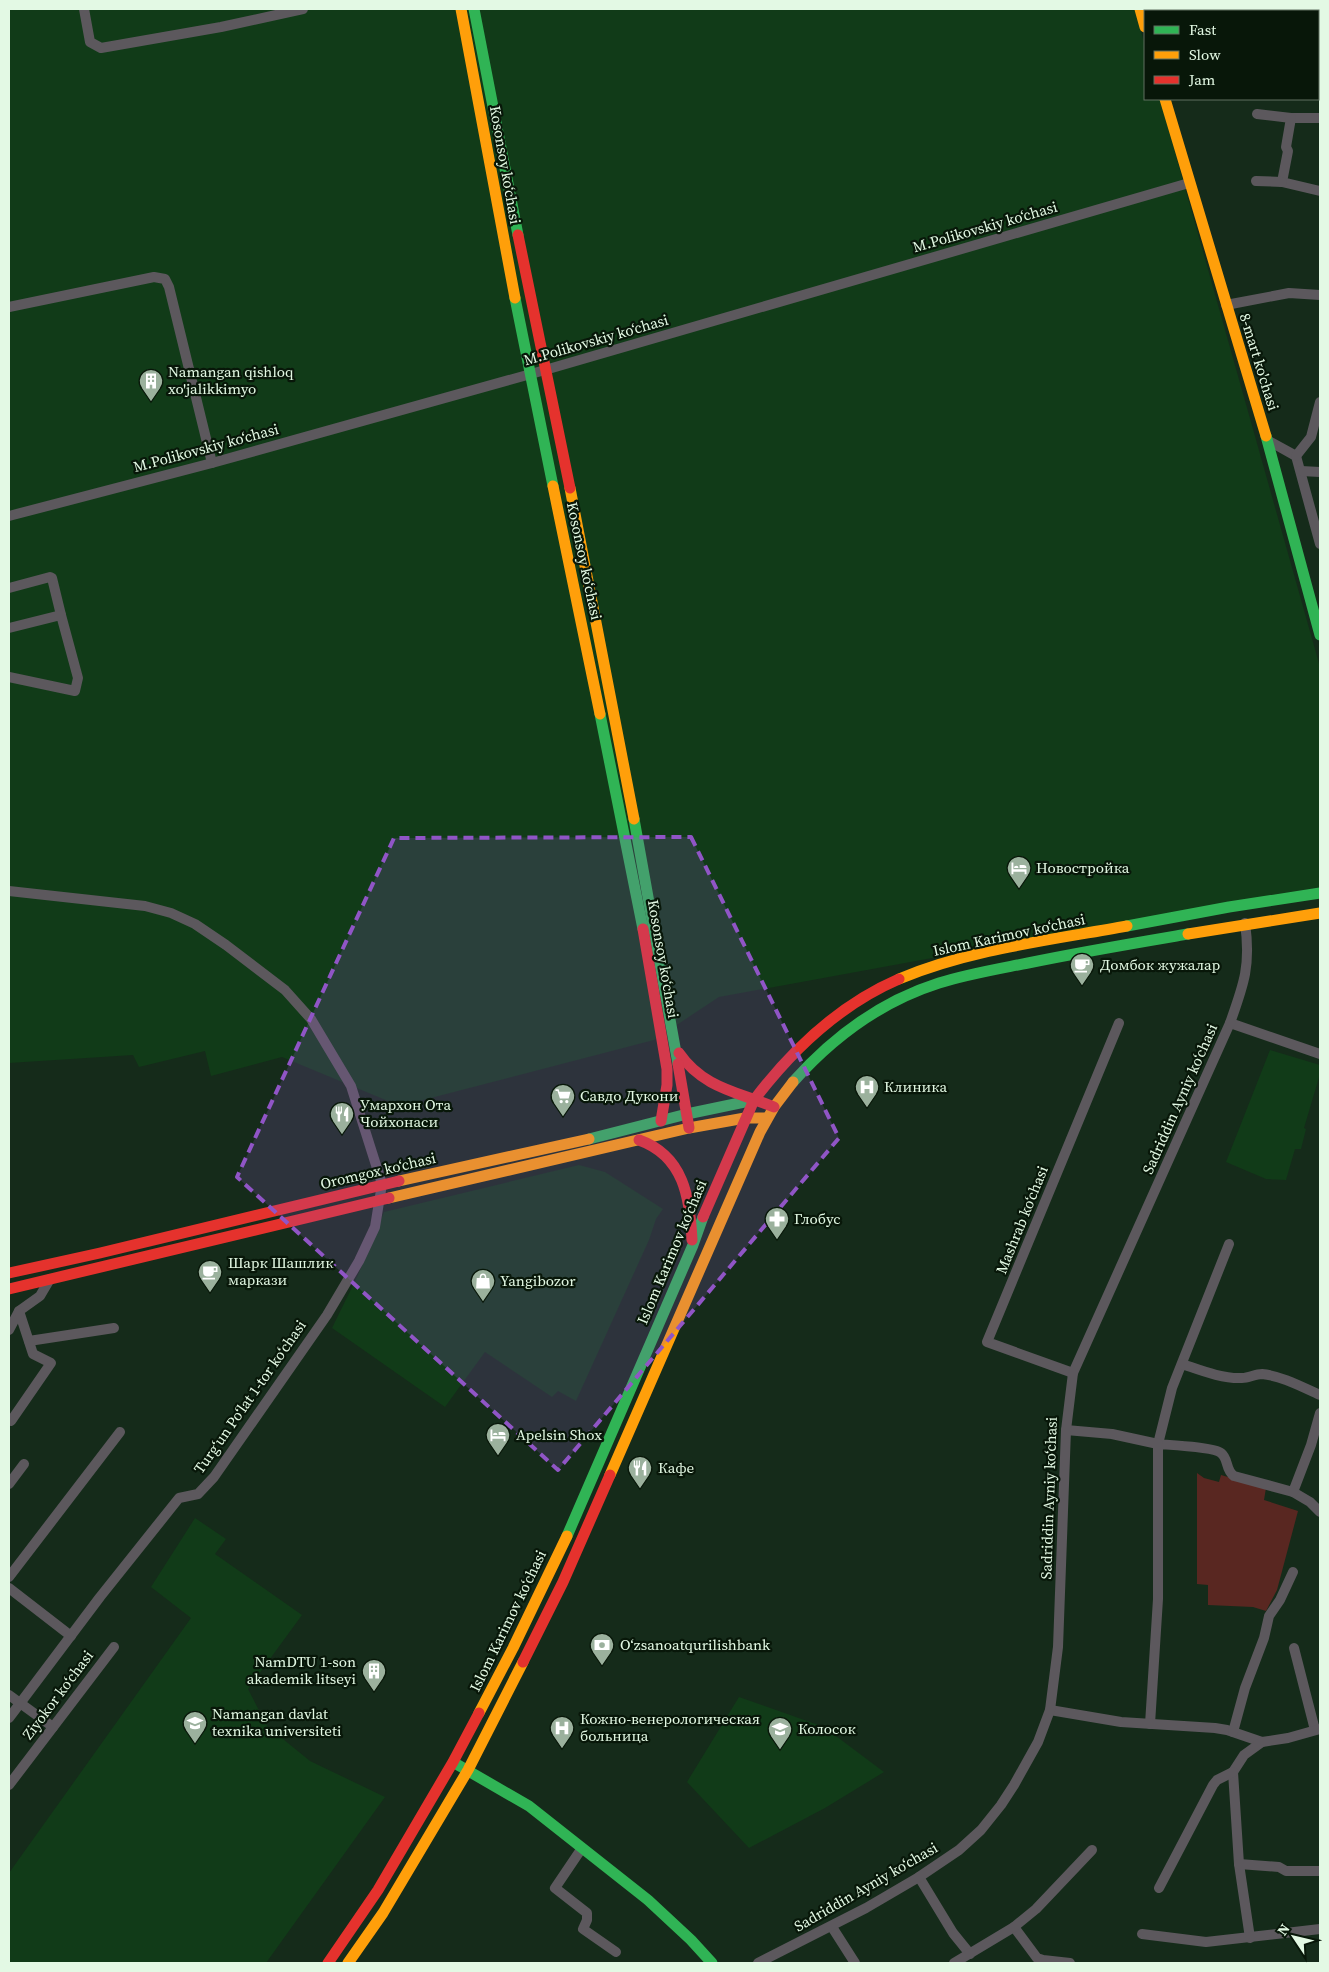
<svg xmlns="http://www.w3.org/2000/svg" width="1329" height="1972" viewBox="0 0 1329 1972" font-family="'Source Serif 4',serif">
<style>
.built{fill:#113b18}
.green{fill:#592721}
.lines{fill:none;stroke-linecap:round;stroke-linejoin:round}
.street{stroke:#5c585d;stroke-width:10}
.fast{stroke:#30b455;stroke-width:11}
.slow{stroke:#ff9f0a;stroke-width:11}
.jam{stroke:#e5322d;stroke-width:11}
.marked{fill:#9055c6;fill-opacity:0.2;stroke:#9055c6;stroke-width:4;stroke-dasharray:10 6;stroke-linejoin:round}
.labels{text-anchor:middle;stroke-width:4.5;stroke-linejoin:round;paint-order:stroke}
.street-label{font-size:15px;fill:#e3f9e4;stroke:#081709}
.poi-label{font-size:15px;fill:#e3f9e4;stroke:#081709;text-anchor:start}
</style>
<rect width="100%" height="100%" fill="#152b1a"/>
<!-- built -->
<g class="built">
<polygon points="9,9 1135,9 1145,46 1145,99 1160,99 1320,667 1320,887 719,997 654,1040 400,1106 282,1057 211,1076 205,1051 139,1067 133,1055 9,1063"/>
<polygon points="1270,1050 1320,1065 1320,1074 1304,1128 1306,1129 1301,1149 1295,1149 1286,1180 1266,1179 1226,1162"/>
<polygon points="579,1165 605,1172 663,1209 656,1219 649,1240 576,1401 558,1391 552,1397 485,1352 445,1407 332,1328 358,1275 384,1212"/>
<polygon points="195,1518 226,1539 215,1554 302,1615 248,1689 267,1726 310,1761 385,1797 266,1963 9,1963 9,1873 191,1618 151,1587"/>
<polygon points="739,1697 824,1727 884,1772 825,1808 749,1848 687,1782"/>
</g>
<!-- green -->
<polygon class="green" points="1197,1473 1204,1478 1219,1482 1221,1475 1266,1488 1264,1500 1298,1511 1277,1590 1266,1611 1253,1607 1208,1605 1208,1585 1197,1584"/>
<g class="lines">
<!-- street -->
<g class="street">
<polyline points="84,9 90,42 101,48 221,27 303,9"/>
<polyline points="1257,114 1291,118 1320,118"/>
<polyline points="1291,118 1286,147 1288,151 1282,182 1320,191"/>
<polyline points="1256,181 1282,182"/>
<polyline points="1226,305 1289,293 1320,295"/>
<polyline points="9,307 154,277 165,279 169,287 212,463"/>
<polyline points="1267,440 1296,456 1320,544"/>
<polyline points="1296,456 1311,437 1320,402"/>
<polyline points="1301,471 1320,472"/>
<polyline points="9,516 212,463 545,370 1189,183"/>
<polyline points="9,588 50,577 52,578 61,615"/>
<polyline points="9,628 61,615 78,678 75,691 9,677"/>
<polyline points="9,891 145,906 171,913 195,924 226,945 285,990 311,1019 351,1086 382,1184 375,1227 359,1261 327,1315 214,1477 198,1494 179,1498 100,1597 9,1718"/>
<polyline points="1230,1023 1320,1054"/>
<path d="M1229 1244 1172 1388 1158 1444C1169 1445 1214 1447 1221 1453 1229 1459 1225 1470 1234 1476L1293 1492 1310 1502 1320 1512"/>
<polyline points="9,1330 19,1311 40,1296 50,1279"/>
<polyline points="29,1341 114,1328"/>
<path d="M1182 1364C1200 1370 1222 1379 1242 1378 1249 1378 1255 1374 1262 1374 1282 1376 1302 1387 1320 1395"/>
<polyline points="1073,1373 987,1342 1119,1023"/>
<polyline points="11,1421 51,1363 33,1354 19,1311"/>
<polyline points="1066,1430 1112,1434 1158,1444 1158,1599 1150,1724"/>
<polyline points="9,1484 24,1464"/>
<polyline points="1293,1492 1311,1445 1320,1413"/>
<polyline points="9,1577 120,1432"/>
<polyline points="9,1588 71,1636"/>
<polyline points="1294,1648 1315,1730"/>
<polyline points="9,1695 53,1727"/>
<polyline points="1050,1710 1121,1722 1215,1728 1227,1730 1262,1742"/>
<polyline points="1233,1732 1245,1688 1264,1638 1269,1616 1280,1600 1293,1572"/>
<polyline points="1233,1772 1239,1864 1250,1938"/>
<polyline points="1233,1772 1244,1755 1262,1742 1288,1738 1320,1729"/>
<polyline points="9,1785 114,1647"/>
<polyline points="582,1848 555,1888 587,1913 587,1920 583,1929 616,1952"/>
<polyline points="1239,1864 1279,1867 1286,1871 1320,1871"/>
<polyline points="919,1877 953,1933 970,1954"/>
<polyline points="1159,1888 1213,1785 1217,1780 1233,1772"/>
<polyline points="832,1927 855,1963"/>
<polyline points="1014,1927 1037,1958 1043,1960 1070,1963"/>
<polyline points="1142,1934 1206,1942 1320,1929"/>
<path d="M758 1963 866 1908 919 1877 959 1850 981 1830 1001 1805 1014 1785 1038 1742 1050 1710 1058 1647 1066 1430 1073 1373 1230 1023C1244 984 1251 965 1245 923"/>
<polyline points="954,1963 1014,1927 1036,1909 1092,1850"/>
</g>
<!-- fast -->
<g class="fast">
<polyline points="474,9 518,235"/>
<polyline points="515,298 553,486"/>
<polyline points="1266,436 1320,635"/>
<polyline points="600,714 643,929"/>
<polyline points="634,819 678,1064"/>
<polyline points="1127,926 1229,907 1320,893"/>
<path d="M793 1082C833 1037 882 1001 939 983 968 974 998 969 1028 963 1081 952 1135 943 1188 934"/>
<polyline points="589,1139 687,1114 754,1100"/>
<polyline points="567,1536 693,1245 703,1217"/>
<polyline points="458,1765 529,1806 648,1900 691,1940 712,1963"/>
</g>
<!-- slow -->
<g class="slow">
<polyline points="461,9 515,298"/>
<polyline points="1140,9 1145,27"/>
<polyline points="1165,99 1266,436"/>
<polyline points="553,486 600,714"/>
<polyline points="570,488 634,819"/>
<polyline points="1188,934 1320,913"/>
<path d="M899 979C971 949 1051 940 1127 926"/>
<polyline points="399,1181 589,1139"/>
<polyline points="389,1198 689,1128 745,1118 767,1118"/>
<polyline points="610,1475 760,1132 774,1107 793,1082"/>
<polyline points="479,1713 513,1648 567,1536"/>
<polyline points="348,1963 383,1913 468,1770 523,1662"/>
</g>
<!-- jam -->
<g class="jam">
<polyline points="518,235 570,488"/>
<polyline points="643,929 667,1069 667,1085 661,1121"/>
<path d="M679 1053C703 1088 738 1092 774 1107"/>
<polyline points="678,1064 689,1128"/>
<path d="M639 1140C684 1156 690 1198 692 1240"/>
<path d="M703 1217 754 1100C792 1050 841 1004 899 979"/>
<polyline points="9,1273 100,1253 399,1181"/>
<polyline points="9,1289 389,1198"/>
<polyline points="523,1662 563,1582 610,1475"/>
<polyline points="328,1963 378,1890 453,1762 479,1713"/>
</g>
</g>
<!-- marked area -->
<path class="marked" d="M691 837 839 1138 558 1470 237 1177 394 838Z"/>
<!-- icons -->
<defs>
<g id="building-pin" transform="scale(1.25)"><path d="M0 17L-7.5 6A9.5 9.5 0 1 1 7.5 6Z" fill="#9bb19d" stroke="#081709"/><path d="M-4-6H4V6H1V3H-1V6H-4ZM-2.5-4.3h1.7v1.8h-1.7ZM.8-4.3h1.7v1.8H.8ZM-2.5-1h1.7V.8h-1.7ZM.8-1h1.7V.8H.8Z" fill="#fff"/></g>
<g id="hotel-pin" transform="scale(1.25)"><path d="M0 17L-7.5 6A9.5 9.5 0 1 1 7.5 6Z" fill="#9bb19d" stroke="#081709"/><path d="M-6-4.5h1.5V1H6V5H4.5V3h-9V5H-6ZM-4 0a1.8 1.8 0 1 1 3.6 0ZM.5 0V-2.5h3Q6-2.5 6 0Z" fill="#fff"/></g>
<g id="cafe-pin" transform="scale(1.25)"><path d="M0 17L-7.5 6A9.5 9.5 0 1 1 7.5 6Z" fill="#9bb19d" stroke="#081709"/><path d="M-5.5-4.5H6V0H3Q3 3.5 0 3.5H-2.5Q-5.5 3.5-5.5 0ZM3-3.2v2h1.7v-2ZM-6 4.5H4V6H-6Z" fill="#fff"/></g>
<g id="hospital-pin" transform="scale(1.25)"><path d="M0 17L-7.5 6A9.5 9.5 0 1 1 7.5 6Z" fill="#9bb19d" stroke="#081709"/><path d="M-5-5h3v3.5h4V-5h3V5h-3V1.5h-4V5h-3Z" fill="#fff"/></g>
<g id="supermarket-pin" transform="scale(1.25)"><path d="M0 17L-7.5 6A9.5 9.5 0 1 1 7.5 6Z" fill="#9bb19d" stroke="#081709"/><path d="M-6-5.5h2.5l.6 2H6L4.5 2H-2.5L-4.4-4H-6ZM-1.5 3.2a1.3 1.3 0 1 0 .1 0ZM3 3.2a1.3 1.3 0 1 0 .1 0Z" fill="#fff"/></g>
<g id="restaurant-pin" transform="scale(1.25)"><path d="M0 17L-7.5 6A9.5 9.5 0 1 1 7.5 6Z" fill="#9bb19d" stroke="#081709"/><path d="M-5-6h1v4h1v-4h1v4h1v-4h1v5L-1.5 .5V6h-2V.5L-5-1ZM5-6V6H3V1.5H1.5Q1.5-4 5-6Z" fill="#fff"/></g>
<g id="pharmacy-pin" transform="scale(1.25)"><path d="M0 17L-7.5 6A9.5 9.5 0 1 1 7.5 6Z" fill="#9bb19d" stroke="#081709"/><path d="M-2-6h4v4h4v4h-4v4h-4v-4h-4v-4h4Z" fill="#fff"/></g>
<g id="shop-pin" transform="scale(1.25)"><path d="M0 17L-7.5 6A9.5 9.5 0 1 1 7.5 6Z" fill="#9bb19d" stroke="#081709"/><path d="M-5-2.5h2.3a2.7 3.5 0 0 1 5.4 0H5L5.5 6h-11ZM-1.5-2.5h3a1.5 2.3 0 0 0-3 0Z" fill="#fff"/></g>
<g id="bank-pin" transform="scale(1.25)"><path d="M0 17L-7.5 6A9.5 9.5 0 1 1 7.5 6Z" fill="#9bb19d" stroke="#081709"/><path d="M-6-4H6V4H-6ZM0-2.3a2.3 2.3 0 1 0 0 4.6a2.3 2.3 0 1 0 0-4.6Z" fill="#fff"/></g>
<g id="university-pin" transform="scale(1.25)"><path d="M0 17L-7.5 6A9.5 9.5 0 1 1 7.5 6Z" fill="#9bb19d" stroke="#081709"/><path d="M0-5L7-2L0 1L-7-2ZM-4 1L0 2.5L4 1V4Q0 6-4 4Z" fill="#fff"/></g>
<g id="school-pin" transform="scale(1.25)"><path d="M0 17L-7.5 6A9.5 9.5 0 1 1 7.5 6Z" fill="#9bb19d" stroke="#081709"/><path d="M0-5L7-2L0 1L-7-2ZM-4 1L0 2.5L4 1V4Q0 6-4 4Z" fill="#fff"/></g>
</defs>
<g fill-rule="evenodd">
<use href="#building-pin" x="151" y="381"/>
<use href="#hotel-pin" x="1019" y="868"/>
<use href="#cafe-pin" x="1082" y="965"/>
<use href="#hospital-pin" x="867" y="1087"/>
<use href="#supermarket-pin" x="563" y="1096"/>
<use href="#restaurant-pin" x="342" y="1114"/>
<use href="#pharmacy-pin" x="777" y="1219"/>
<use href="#cafe-pin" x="210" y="1272"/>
<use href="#shop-pin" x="483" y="1281"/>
<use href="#hotel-pin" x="498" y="1435"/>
<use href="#restaurant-pin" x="640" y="1468"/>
<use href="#bank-pin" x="602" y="1645"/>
<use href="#building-pin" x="374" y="1671"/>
<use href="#university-pin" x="195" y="1723"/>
<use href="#hospital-pin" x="562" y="1728"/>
<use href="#school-pin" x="780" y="1729"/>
</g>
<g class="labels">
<!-- street labels -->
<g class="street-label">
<text transform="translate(505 165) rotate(80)" y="5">Kosonsoy koʻchasi</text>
<text transform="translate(985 227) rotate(-16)" y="5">M.Polikovskiy koʻchasi</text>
<text transform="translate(596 340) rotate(-16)" y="5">M.Polikovskiy koʻchasi</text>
<text transform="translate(1259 362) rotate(73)" y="5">8-mart ko'chasi</text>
<text transform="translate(206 448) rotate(-15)" y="5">M.Polikovskiy koʻchasi</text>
<text transform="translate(584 561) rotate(78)" y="5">Kosonsoy koʻchasi</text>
<text transform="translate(1009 935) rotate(-12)" y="5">Islom Karimov koʻchasi</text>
<text transform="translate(663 959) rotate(80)" y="5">Kosonsoy koʻchasi</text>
<text transform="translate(1180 1099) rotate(-66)" y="5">Sadriddin Ayniy koʻchasi</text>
<text transform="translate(378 1171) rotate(-13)" y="5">Oromgox ko‘chasi</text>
<text transform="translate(1022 1220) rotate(-68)" y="5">Mashrab koʻchasi</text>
<text transform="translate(672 1252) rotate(-67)" y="5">Islom Karimov koʻchasi</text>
<text transform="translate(250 1397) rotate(-55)" y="5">Turgʻun Poʻlat 1-tor koʻchasi</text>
<text transform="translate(1049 1498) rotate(-88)" y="5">Sadriddin Ayniy koʻchasi</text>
<text transform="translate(508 1621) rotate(-64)" y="5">Islom Karimov koʻchasi</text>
<text transform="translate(58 1695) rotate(-53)" y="5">Ziyokor koʻchasi</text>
<text transform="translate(866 1887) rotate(-30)" y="5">Sadriddin Ayniy koʻchasi</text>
</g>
<!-- poi labels -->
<g class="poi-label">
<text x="168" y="377">Namangan qishloq<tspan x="168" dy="17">xo'jalikkimyo</tspan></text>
<text x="1036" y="873">Новостройка</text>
<text x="1100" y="970">Домбок жужалар</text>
<text x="884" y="1092">Клиника</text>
<text x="580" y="1101">Савдо Дукони</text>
<text x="360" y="1110">Умархон Ота<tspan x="360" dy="17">Чойхонаси</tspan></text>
<text x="794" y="1224">Глобус</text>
<text x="228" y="1268">Шарк Шашлик<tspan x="228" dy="17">маркази</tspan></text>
<text x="500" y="1286">Yangibozor</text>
<text x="516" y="1440">Apelsin Shox</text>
<text x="658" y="1473">Кафе</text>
<text x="620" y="1650">Oʻzsanoatqurilishbank</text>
<text x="356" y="1667" text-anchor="end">NamDTU 1-son<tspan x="356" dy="17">akademik litseyi</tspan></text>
<text x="212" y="1719">Namangan davlat<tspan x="212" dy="17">texnika universiteti</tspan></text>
<text x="580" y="1724">Кожно-венерологическая<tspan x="580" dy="17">больница</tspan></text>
<text x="798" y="1734">Колосок</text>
</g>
</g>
<!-- border -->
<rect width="1329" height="1972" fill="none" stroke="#e3f9e4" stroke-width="20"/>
<!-- legend -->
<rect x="1144" y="10" width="175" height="90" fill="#081709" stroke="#607161"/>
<rect x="1154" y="26" width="25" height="8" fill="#30b455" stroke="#607161"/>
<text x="1189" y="35" font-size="15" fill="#e3f9e4">Fast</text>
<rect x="1154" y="51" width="25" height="8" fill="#ff9f0a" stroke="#607161"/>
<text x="1189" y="60" font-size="15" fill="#e3f9e4">Slow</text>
<rect x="1154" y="76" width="25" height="8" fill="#e5322d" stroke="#607161"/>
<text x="1189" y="85" font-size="15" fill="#e3f9e4">Jam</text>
<!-- north arrow -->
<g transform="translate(1294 1937) rotate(305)" stroke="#081709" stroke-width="4" paint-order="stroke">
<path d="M0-4L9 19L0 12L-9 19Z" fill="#e3f9e4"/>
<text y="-8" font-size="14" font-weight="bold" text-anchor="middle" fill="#e3f9e4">N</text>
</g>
</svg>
